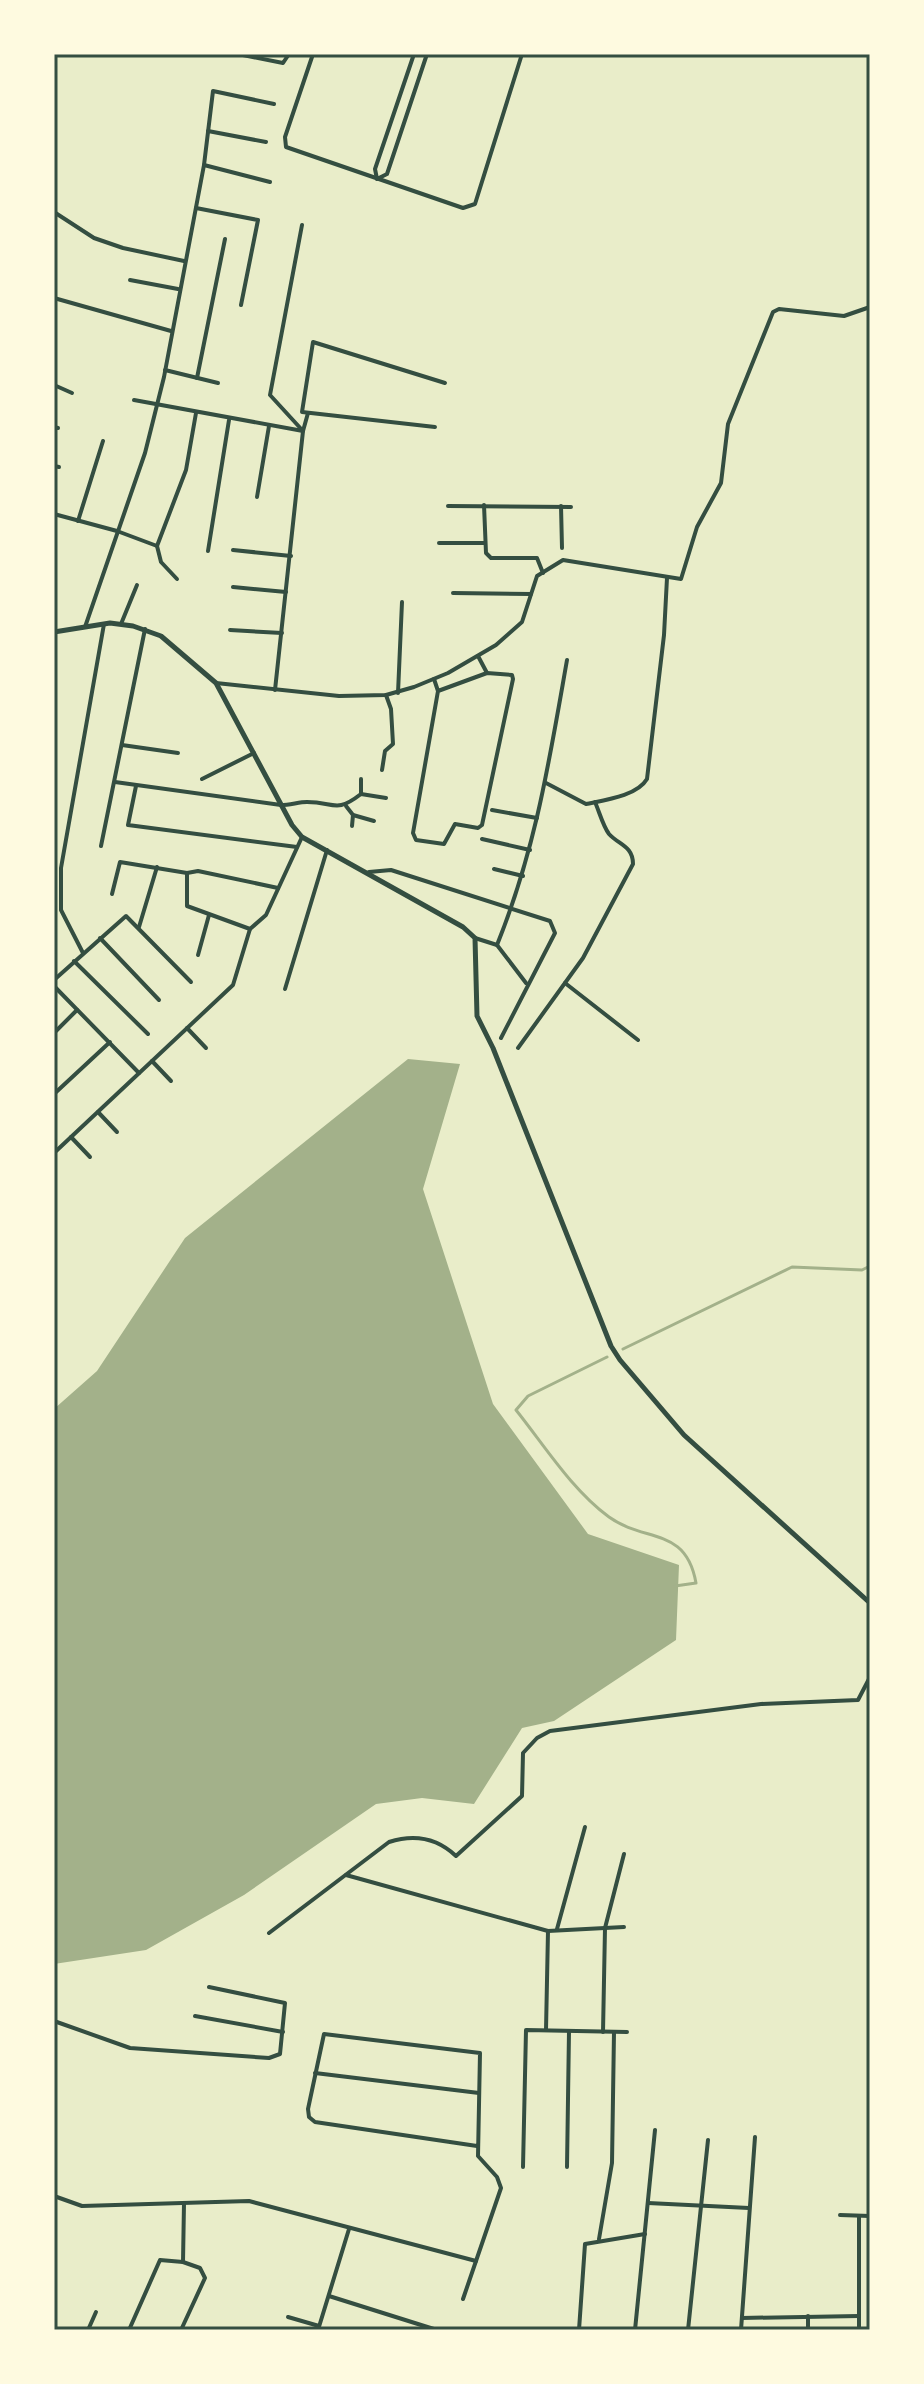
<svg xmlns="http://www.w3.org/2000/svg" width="924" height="2384" viewBox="0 0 924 2384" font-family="Jost,sans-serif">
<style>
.water{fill:#a3b18a}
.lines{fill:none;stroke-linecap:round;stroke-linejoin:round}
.stream{stroke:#a3b18a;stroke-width:3}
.minor{stroke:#344e41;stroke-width:4}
.tertiary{stroke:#344e41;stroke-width:5}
.neatline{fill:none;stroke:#344e41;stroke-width:3}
</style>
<rect width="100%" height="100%" fill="#e9edc9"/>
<!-- water -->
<polygon class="water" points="408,1059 460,1064 423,1189 493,1404 588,1534 679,1565 676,1640 554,1721 522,1728 474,1804 422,1798 376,1804 244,1895 146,1950 54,1964 54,1409 97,1371 185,1238"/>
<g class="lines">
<!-- stream -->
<g class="stream">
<polyline points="623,1349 792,1267 862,1270 870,1266"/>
<path d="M607 1357 528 1396 516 1410C544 1445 572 1490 609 1517 645 1543 686 1526 696 1583L675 1586"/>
</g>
<!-- minor -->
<g class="minor">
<polyline points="238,54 283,63 289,54"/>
<polyline points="313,54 285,137 286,147 463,208 475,204 522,54"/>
<polyline points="414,54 375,169 377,179 387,174 427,54"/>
<polyline points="208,131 266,142"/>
<polyline points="204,165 270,182"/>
<polyline points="196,208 258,220 241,305"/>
<polyline points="54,212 94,238 123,248 184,261"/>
<polyline points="130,280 178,289"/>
<polyline points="54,298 171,331"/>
<polyline points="165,370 218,383"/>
<polyline points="197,378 225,239"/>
<polyline points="54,385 72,393"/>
<polyline points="134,400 303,431 308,413"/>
<polyline points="54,427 58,428"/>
<polyline points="435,427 302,412 313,342 445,383"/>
<polyline points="54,466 59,467"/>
<polyline points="257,497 269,426"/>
<polyline points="484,505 486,553 491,558 537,558 543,573"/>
<polyline points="448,506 571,507"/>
<polyline points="561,506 562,548"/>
<polyline points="54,514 117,531 157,546 186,470 196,413"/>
<polyline points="78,521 103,441"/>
<polyline points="439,543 485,543"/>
<polyline points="157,546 161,562 177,579"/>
<polyline points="233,550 291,556"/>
<polyline points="208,551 229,420"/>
<polyline points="233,587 286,592"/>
<polyline points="453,593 531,594"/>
<polyline points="121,624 137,585"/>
<polyline points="85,627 145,453 164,377 204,165 213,91 274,104"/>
<polyline points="230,630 282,633"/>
<polyline points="478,656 487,673"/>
<polyline points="434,679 438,691 413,833 416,840 444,844 455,824 478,828 482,825 513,679 512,675 487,673 438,691"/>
<polyline points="216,683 339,696 386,695 414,687 448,673 496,645 522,622 537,576 563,560 681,579 697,527 721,483 728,424 773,312 779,309 844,316 870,307"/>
<polyline points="275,690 303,431 270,395 302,225"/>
<polyline points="398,693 402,602"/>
<polyline points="122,745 178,753"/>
<polyline points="382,770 385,751 393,744 391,709 386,695"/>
<polyline points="202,779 254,753"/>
<polyline points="361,779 361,794"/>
<path d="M115 782 281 805C290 805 299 802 307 802 335 802 335 814 361 794L386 798"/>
<path d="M546 783 586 804C605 800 637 796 647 779L664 635 667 578"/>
<polyline points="136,786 128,825 297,847"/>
<polyline points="346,806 353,815 374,821"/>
<polyline points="492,810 537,818"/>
<polyline points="352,826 353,815"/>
<polyline points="482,839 530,850"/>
<polyline points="101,846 145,629"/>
<polyline points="494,869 523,876"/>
<polyline points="369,872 391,870 550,921 555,933 501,1038"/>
<polyline points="187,873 198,871 278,888"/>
<polyline points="112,894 120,862 187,873 187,906 250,929"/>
<polyline points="139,927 157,867"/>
<polyline points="100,938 159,1000"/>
<polyline points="475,938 497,945 526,983"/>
<path d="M497 945C536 848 549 762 567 660"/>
<polyline points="83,953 61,910 61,868 104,624"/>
<polyline points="198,955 209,915"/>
<polyline points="74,961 148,1034"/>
<polyline points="54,980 126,916 191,982"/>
<polyline points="565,983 638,1040"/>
<polyline points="54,986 139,1073"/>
<polyline points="285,989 327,850"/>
<polyline points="187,1028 206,1048"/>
<polyline points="54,1033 77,1010"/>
<path d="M518 1048 583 958 633 864C633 846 619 845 609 834 603 826 599 811 595 802"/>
<polyline points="152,1061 171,1081"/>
<polyline points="54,1094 110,1042"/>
<polyline points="98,1112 117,1132"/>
<polyline points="71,1137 90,1157"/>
<polyline points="54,1153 233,985 250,929 266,915 302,837"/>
<polyline points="346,1875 548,1931 624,1927"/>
<polyline points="557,1929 585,1827"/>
<path d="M269 1933 389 1842C414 1834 437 1838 456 1856L522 1796 523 1753 537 1738 550 1731 761 1704 858 1700 870 1677"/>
<polyline points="195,2016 283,2032"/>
<polyline points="54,2021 130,2048 269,2058 280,2054 285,2003 209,1987"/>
<polyline points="546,2030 548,1931"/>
<polyline points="603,2032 605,1928 624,1854"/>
<polyline points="315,2073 479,2093"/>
<polyline points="523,2167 526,2030 627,2032"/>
<polyline points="567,2167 569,2031"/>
<polyline points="54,2196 82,2206 249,2201 476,2261"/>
<polyline points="648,2203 749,2208"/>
<polyline points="840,2215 870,2216"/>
<polyline points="859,2216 859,2330"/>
<polyline points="599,2239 612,2163 614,2032"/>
<polyline points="329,2296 437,2330"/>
<polyline points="463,2299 501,2188 497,2177 478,2156 480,2053 324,2034 308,2109 309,2117 315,2122 477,2146"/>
<polyline points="288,2317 319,2326"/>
<polyline points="742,2318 859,2316"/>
<polyline points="88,2330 96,2312"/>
<polyline points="129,2330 160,2260 183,2262"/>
<polyline points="181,2330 205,2278 200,2268 183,2262 184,2203"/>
<polyline points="318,2330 349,2229"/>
<polyline points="579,2330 585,2244 645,2234"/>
<polyline points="635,2330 655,2130"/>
<polyline points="688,2330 708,2140"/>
<polyline points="741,2330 755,2137"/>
<polyline points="808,2330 808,2316"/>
</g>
<!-- tertiary -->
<polyline class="tertiary" points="54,632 110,623 133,626 161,636 216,683 292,825 302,837 463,927 475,938 477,1016 493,1048 611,1346 620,1360 684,1435 870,1603"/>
</g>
<!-- border -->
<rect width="924" height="2384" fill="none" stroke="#fefae0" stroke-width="112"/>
<rect x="56" y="56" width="812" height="2272" class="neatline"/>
</svg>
